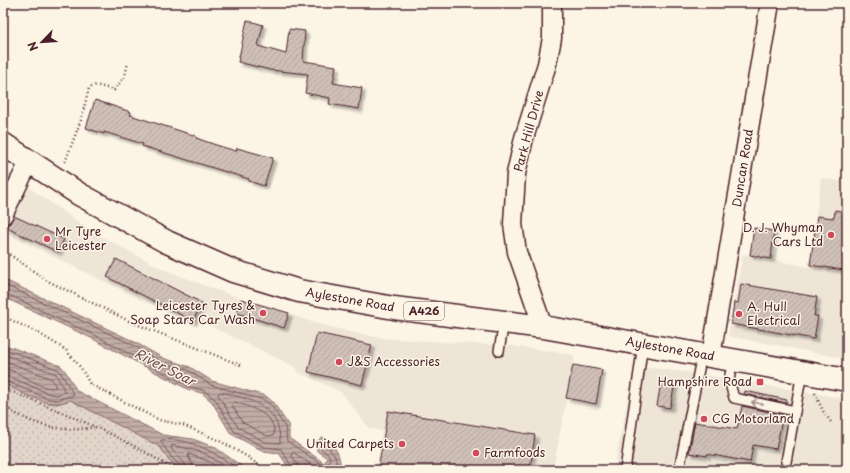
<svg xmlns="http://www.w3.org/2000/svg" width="850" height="473" viewBox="0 0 850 473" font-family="'Playpen Sans',sans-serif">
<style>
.built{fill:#eee5d7}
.grass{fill:url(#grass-dots);stroke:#967a7a}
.water{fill:url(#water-rules);stroke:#917474}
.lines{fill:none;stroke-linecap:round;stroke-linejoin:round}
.shore{stroke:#79575c;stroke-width:1}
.building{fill:url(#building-hatch);stroke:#4a1f2b;filter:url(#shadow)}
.service-casing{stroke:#4a1f2b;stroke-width:12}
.minor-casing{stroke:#4a1f2b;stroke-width:21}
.primary-casing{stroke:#4a1f2b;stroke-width:25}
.path{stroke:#4a1f2b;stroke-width:2.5;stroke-dasharray:1 3;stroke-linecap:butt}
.service{stroke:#fcf5e5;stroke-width:9}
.minor{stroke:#fcf5e5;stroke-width:18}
.primary{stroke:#fcf5e5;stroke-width:22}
.oneway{stroke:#a38a88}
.poi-dot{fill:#d1495b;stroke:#fcf5e5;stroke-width:1.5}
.labels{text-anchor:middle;stroke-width:3;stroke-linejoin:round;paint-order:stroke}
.shield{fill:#fcf5e5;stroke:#7f5f63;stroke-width:1}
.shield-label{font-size:11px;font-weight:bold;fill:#4a1f2b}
.street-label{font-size:12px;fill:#4a1f2b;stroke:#fcf5e5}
.poi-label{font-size:12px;fill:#4a1f2b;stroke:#fcf5e5;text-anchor:start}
.water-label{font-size:13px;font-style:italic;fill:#6d4950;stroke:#fcf5e5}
</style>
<defs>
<pattern id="grass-dots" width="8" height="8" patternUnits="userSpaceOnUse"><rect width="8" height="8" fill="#e2d5ca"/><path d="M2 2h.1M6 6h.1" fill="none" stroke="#c3b6ae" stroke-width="1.8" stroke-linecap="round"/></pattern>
<pattern id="water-rules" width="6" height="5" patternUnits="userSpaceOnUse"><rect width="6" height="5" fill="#c0aca5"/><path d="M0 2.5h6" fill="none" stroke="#9e8b87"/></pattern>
<pattern id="building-hatch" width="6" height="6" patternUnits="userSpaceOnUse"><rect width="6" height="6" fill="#cfc0b7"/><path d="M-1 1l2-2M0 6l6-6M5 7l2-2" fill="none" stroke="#b3a59e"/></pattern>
<filter id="shadow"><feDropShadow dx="3.5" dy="3.5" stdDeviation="1" flood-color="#0004"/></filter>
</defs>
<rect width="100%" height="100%" fill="#fcf5e5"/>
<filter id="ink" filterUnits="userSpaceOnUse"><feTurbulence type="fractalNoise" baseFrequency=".025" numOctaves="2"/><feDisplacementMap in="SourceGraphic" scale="8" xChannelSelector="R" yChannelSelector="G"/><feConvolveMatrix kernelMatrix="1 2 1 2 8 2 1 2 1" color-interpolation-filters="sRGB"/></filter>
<g filter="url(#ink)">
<!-- built -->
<g class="built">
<polygon points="3,169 15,177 3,205"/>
<polygon points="821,178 847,182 847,359 728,336 743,254 809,267"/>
<polygon points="24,184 91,231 161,268 211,288 312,322 350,332 383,338 513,346 575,355 553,470 376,470 382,431 369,428 341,392 297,372 297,368 200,321 197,327 3,232 3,224"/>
<polygon points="634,366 693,373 847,399 847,470 614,470"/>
</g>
<!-- grass -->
<polygon class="grass" points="3,383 26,395 57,404 70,400 160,447 169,460 180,470 3,470"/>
<!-- water -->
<g class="water">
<path d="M3 279 131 340 163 358 190 367 212 381 266 396 273 402 289 426V438L324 463 327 458 317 451 316 445 321 437C334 442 342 456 340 470H290L279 453 263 451 231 434 212 402 202 393 189 390 91 338 3 297Z"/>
<polygon points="3,344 61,366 66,372 77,391 163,435 193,439 216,448 247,470 180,470 169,460 160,447 71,400 57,404 48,403 26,395 3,383"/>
</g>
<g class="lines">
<!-- shore -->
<g class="shore">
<polyline points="3,284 129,343 161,362 188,370 211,385 264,400 271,405 285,427 287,441 324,466 328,464 330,459 329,455 320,448 321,443 325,443 336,458 336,470"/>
<polyline points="3,293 16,298 58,319 93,334 190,387 203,390 215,399 234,431 264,447 281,449 294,470"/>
<polyline points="3,348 59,370 74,395 57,400 49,399 3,380"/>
<polyline points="3,354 56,374 65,392 57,395 50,394 3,374"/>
<path d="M3 360 52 379 56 387C44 393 17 369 3 368"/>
<path d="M221 392C250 399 281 406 280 443L265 442 238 427 218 395Z"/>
<path d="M235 402C249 407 277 414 274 435L267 436 242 422 232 405Z"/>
<path d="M182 470 181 466 172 458 161 442V440C193 437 215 454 240 470"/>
<path d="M187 470C186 461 176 456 171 448L172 445 202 452 231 470"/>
<polyline points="193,470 192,463 188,457 189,454 208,461 221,470"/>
<polyline points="299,470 298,465 291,455 293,452 319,470"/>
</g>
</g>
<!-- building -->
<g class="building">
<polygon points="247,20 263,25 258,46 286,54 289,29 305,31 303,61 336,66 333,83 362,88 359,109 329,104 330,98 305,93 308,74 270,70 238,62"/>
<polygon points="95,100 131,112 130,115 196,136 196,138 216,145 236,151 237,148 273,158 264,186 249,181 249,179 142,146 143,144 104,132 104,134 86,128"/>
<polygon points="835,210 847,212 847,251 844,270 810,265 817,216 834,218"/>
<polygon points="14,216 64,239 58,252 7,228"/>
<polygon points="754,228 774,231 771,259 750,255"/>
<polygon points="116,259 202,303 193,321 107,277"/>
<polygon points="741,284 817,297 814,316 818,316 814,339 731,324 734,302 738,303"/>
<polygon points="241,299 289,313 284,328 237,313"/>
<polygon points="317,333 372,345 362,385 308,372"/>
<polygon points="573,365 602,370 596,404 566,398"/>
<polygon points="661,381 675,383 670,408 657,406"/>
<polygon points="745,391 787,400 786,403 744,394"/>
<polygon points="742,406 783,415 776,449 753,445 750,462 707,454 707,456 689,453 695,422 737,429"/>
<polygon points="388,411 535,435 530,470 378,470"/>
</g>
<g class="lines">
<!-- service casing -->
<g class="service-casing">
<g id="service">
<polyline points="499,351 504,322"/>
<polyline points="733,360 729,380 734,398 795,411"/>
<polyline points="786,462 802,372"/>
<polyline points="625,470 643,344"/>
<polyline points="679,470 702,354"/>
</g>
</g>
<!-- minor casing -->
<g class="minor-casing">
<g id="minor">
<polyline points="3,215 29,162"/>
<polyline points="543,327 517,252 513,224 516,174 524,138 547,64 552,38 552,3"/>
<polyline points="711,356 770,3"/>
</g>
</g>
<!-- primary casing -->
<g class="primary-casing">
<polyline id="primary" points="3,144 79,194 167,242 233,271 299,291 394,308 543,327 847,380"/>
</g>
<!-- path -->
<g class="path">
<polyline points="65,162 81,120 89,88 96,85 114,90 125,76 128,63"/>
<polyline points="3,250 46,280 131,322 243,366"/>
<polyline points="3,316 40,334 66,350 81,368 90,384 159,420 183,425 218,440 248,457 265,470"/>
<path d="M3 388C61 412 122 435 174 470"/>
<polyline points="815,393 823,411 831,422"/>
<path d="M3 405C28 424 62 434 94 427"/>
</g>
<!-- service -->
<use href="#service" class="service"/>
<!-- minor -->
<use href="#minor" class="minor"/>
<!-- primary -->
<use href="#primary" class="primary"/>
</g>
<!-- one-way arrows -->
<defs><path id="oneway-shaft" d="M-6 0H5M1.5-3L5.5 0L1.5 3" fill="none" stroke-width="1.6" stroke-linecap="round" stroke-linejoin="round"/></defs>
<use class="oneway" href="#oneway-shaft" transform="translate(757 403) rotate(-168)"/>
</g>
<!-- markers -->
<g class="poi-dot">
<circle cx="831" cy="235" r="4"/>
<circle cx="47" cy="239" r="4"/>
<circle cx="263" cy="313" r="4"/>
<circle cx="739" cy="314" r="4"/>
<circle cx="339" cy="362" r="4"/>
<rect x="756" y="378" width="8" height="8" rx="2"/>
<circle cx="704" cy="419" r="4"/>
<circle cx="402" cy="444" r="4"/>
<circle cx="476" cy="453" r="4"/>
</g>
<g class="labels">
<!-- shield labels -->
<rect class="shield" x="404" y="302" width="40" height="18" rx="3"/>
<g class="shield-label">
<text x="424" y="315">A426</text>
</g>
<!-- street labels -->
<g class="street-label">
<text transform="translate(529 131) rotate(-75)" y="4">Park Hill Drive</text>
<text transform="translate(743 168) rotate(-81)" y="4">Duncan Road</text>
<text transform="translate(350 300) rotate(10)" y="4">Aylestone Road</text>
<text transform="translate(670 349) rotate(10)" y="4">Aylestone Road</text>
</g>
<!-- poi labels -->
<g class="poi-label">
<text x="823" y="232" text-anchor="end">D. J. Whyman<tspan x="823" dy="14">Cars Ltd</tspan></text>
<text x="55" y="236">Mr Tyre<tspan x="55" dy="14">Leicester</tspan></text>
<text x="255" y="310" text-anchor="end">Leicester Tyres &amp;<tspan x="255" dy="14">Soap Stars Car Wash</tspan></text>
<text x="747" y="311">A. Hull<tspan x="747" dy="14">Electrical</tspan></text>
<text x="347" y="366">J&amp;S Accessories</text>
<text x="752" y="386" text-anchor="end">Hampshire Road</text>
<text x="712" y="423">CG Motorland</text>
<text x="394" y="448" text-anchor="end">United Carpets</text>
<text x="484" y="457">Farmfoods</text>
</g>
<!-- water labels -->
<g class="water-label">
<text transform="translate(165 367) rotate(27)" y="5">River Soar</text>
</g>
</g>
<!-- margin -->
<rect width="850" height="473" fill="none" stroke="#fcf5e5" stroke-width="16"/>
<rect x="8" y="8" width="834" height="457" fill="none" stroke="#4a1f2b" stroke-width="1.5" filter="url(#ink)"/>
<!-- north arrow -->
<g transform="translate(42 42) rotate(245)" stroke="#fcf5e5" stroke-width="3" paint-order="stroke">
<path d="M0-3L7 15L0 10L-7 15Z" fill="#4a1f2b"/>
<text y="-6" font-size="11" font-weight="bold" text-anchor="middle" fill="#4a1f2b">N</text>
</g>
</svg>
